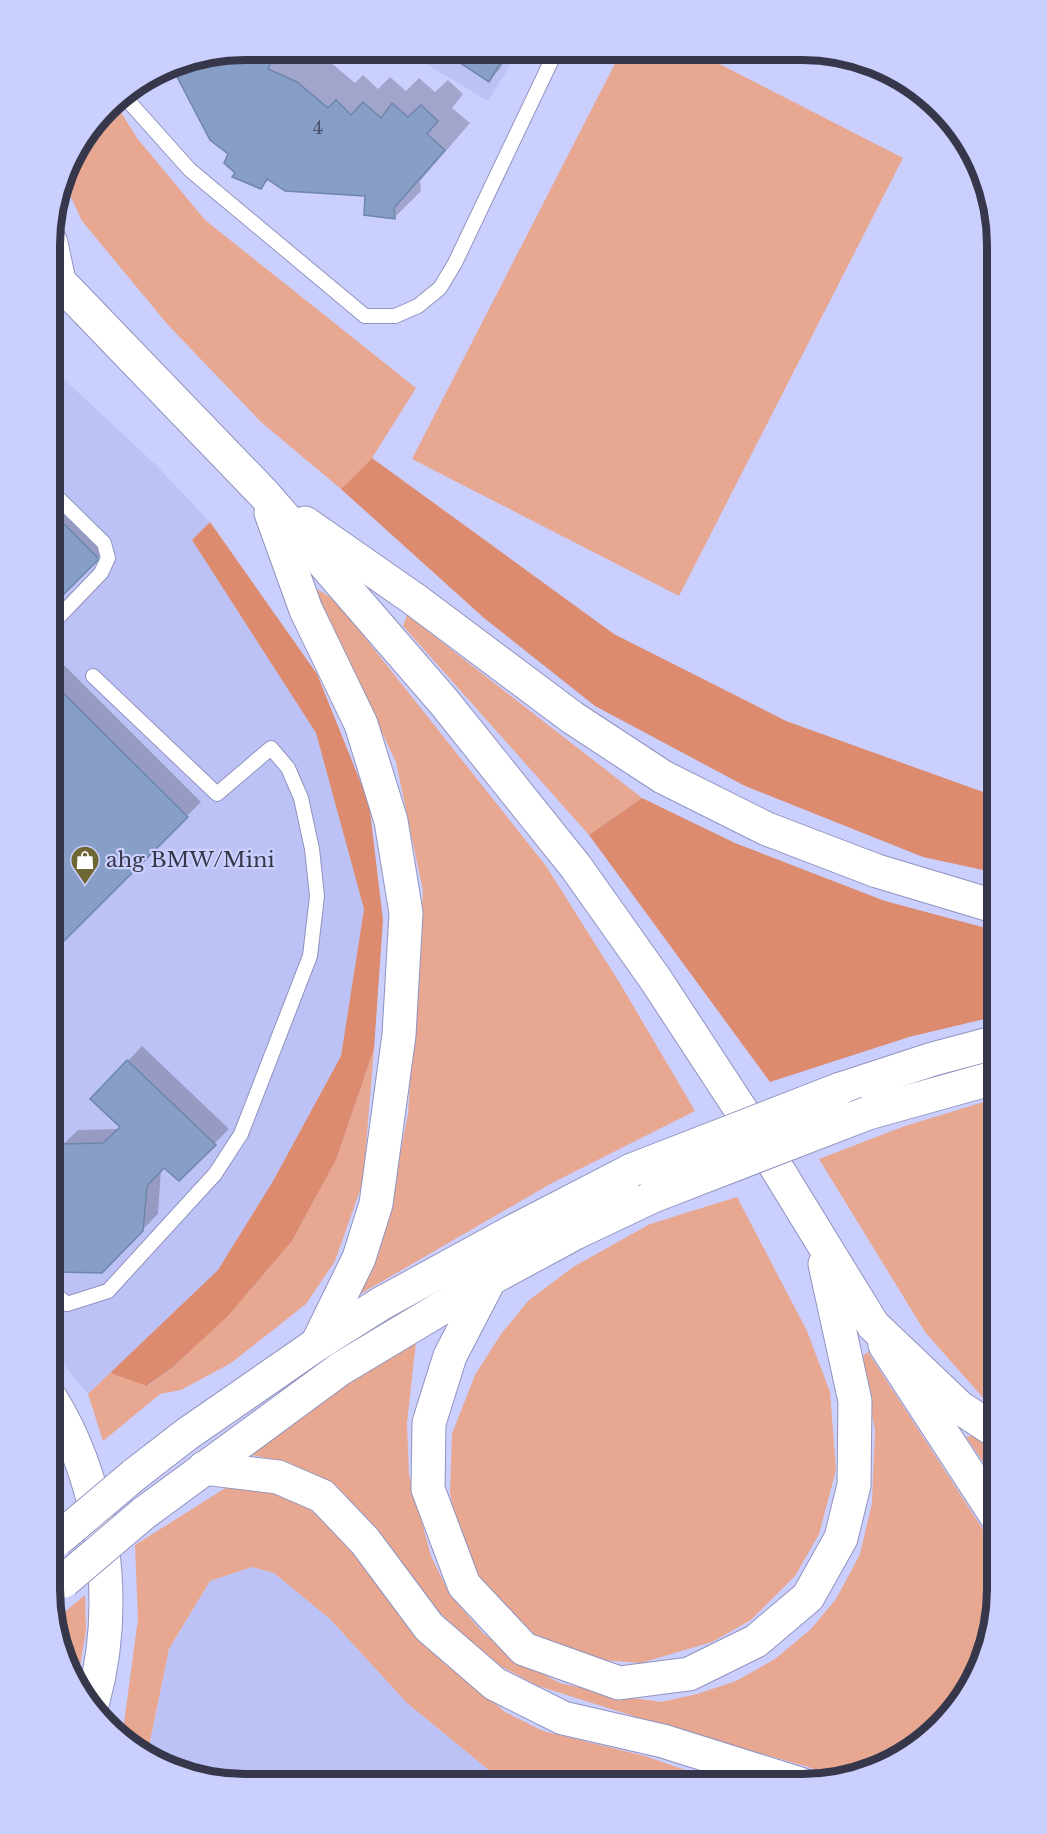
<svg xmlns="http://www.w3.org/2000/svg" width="1047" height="1834" viewBox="0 0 1047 1834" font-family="'Libre Baskerville',serif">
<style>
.built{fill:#bdc2f6}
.green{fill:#e8a790}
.forest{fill:#dd8b6e}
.shadow{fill:#0003}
.building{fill:#879fc7;stroke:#6e85ac;stroke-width:1.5}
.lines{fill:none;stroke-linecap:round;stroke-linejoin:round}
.service-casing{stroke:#9093bf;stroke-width:16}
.secondary-casing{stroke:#9093bf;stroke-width:35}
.primary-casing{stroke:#9093bf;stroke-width:35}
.trunk-casing{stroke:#9093bf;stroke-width:35}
.path{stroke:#989bc1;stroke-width:4;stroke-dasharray:3 4.5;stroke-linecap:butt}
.service{stroke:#fff;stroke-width:14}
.secondary{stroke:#fff;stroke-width:33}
.primary{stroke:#fff;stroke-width:33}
.trunk{stroke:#fff;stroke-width:33}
.trunk-bridge-casing{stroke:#9093bf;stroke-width:35;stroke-linecap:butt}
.trunk-bridge{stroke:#fff;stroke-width:33}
.labels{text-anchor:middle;stroke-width:4.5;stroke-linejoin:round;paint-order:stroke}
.number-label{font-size:18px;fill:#4a5169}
.poi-label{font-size:21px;fill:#36374a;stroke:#cbcffe;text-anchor:start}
.rim{fill:none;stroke:#36374a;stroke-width:8}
</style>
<rect width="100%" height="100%" fill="#cbcffe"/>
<!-- built -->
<g class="built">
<polygon points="403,50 519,51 488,101"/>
<polygon points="51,367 157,466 210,522 192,540 316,733 364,909 341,1056 273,1181 218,1270 88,1394 50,1348"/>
<polygon points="251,1567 274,1573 330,1619 407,1703 506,1784 219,1783 159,1764 147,1757 169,1650 210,1581"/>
</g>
<!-- green -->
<g class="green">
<polygon points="621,52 696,52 903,158 679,596 412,459"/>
<polygon points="114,101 137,138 205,220 416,388 372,458 341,489 261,422 168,325 82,221 63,180 70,158"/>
<polygon points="312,586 335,600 546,866 621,985 695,1111 552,1183 343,1304 389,1209 408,1114 423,891 396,762"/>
<polygon points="407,615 642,798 589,835 403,626"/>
<polygon points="374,1049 363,1182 335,1261 306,1304 231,1363 181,1390 160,1394 103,1441 88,1394 110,1373 148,1386 173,1367 229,1315 292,1241 336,1160"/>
<polygon points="997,1098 997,1412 992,1408 925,1332 819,1159 905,1126"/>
<polygon points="737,1197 807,1331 830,1392 836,1470 819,1534 795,1576 751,1620 712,1642 641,1663 588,1659 538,1637 507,1612 480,1580 459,1541 450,1493 452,1434 475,1375 501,1334 528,1301 573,1267 650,1224"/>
<polygon points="416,1342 407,1423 409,1475 431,1556 450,1595 483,1633 518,1661 560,1683 613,1695 661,1702 697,1694 736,1681 775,1659 811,1629 836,1599 860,1554 872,1503 875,1430 861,1357 868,1352 997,1551 997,1602 983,1663 957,1708 921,1744 865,1774 840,1778 805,1766 659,1724 538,1686 493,1662 439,1612 367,1518 339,1489 290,1463 247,1454 353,1379"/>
<polygon points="979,1434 986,1443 997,1451 997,1482 966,1437"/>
<polygon points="50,1437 53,1444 63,1490 50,1505"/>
<polygon points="227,1487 265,1487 303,1504 343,1537 444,1658 505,1712 543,1731 645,1756 726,1784 506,1784 407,1703 330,1619 274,1573 252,1567 210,1581 169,1649 147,1756 120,1738 124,1723 138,1619 135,1545"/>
<polygon points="85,1595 86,1631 78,1678 60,1652 55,1620"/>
</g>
<!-- forest -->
<g class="forest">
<polygon points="372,458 614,634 786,721 997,797 997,873 923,857 745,786 595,706 484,618 341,489"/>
<polygon points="210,522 317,674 369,803 383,920 374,1049 336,1160 292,1241 229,1315 173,1367 147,1386 110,1373 218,1270 273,1181 341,1056 364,909 316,733 192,540"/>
<polygon points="642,798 735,843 885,901 997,931 997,1016 909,1037 770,1082 589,835"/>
</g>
<!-- shadow -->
<g class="shadow">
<polygon points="245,50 309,50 323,56 355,83 363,75 378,89 390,77 406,91 419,78 435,92 448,80 463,94 452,108 470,123 420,181 421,191 395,217 365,214 367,194 269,179 260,188 237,173 230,154 171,64"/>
<polygon points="444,51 511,51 499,70 489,80"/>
<polygon points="51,482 112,543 51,605"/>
<polygon points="63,664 201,802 50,953 51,677"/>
<polygon points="142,1046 229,1129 179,1179 164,1166 161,1170 158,1214 101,1271 60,1271 50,1261 50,1157 78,1130 120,1129 122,1126 128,1061"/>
</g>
<!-- building -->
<g class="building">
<polygon points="245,50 255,50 273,57 268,69 297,82 328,108 336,100 351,115 363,102 381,118 392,103 408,117 421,105 438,121 427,134 445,150 394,208 395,219 364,215 365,196 285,191 267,179 261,189 232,177 235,173 224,163 228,154 210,140 175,73 157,81 155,74 171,64"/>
<polygon points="442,51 484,51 501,62 489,82"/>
<polygon points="484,51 509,51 501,62"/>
<polygon points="51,511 99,559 51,607"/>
<polygon points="51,681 188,817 50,955"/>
<polygon points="127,1060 216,1145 179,1181 164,1168 147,1186 143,1231 102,1273 60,1272 50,1263 50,1155 61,1144 103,1143 120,1127 90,1099"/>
</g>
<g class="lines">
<!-- service casing -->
<g class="service-casing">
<g id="service">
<polyline points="125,93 131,104 190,170 365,316 395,316 418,306 440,288 455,263 556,51"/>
<polyline points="51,625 101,573 108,558 104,543 51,491"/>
<polyline points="50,1290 67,1304 108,1291 215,1174 241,1134 310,956 317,896 312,849 301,798 288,768 271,748 217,794 93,676"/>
</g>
</g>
<!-- secondary casing -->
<g class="secondary-casing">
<path id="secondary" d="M50 1397C104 1484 120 1602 93 1701"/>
</g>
<!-- primary casing -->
<g class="primary-casing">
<g id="primary">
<polyline points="885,1345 997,1517"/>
<polyline points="204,1468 278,1477 322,1496 365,1541 429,1627 495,1684 563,1718 663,1741 800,1784"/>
</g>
</g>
<!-- trunk casing -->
<g class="trunk-casing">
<g id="trunk">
<polyline points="51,243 59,281"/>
<polyline points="51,273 264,494 444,702 576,867 656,980 743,1113 873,1325 959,1407 997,1432"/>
<polyline points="271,513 306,610 361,724 391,821 406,913 399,1035 376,1204 359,1258 317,1344"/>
<polyline points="305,523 414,599 573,718 663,777 767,829 877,871 997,907"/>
<polyline points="838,1090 933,1059 997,1042"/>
<polyline points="868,1113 997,1077"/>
<polyline points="490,1279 450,1356 429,1423 428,1489 464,1585 524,1649 619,1683 689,1674 756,1641 808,1597 841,1538 854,1485 855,1401 825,1264"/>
<polyline points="134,1475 187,1434 317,1344 382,1303 510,1233 632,1170"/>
<polyline points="144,1513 340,1369 490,1279 575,1233 653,1196"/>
</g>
</g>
<!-- path -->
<polyline class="path" points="50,1358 56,1365"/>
<!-- service -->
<use href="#service" class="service"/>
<!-- secondary -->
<use href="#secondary" class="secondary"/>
<!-- primary -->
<use href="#primary" class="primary"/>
<!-- trunk -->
<use href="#trunk" class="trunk"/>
<!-- trunk-bridge casing -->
<g class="trunk-bridge-casing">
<g id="trunk-bridge">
<polyline points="632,1170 838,1090"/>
<polyline points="653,1196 868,1113"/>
<polyline points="57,1540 134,1475"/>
<polyline points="64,1581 144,1513"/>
</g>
</g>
<!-- trunk-bridge -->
<use href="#trunk-bridge" class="trunk-bridge"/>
</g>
<!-- icons -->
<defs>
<g id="shop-pin" transform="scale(1.5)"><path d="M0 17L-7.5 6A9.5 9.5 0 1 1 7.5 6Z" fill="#6e6633" stroke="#cbcffe"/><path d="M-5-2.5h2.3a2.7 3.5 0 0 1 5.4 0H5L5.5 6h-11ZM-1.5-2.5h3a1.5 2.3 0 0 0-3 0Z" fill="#fff"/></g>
</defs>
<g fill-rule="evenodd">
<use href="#shop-pin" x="85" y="860"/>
</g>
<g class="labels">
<!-- number labels -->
<g class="number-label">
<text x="318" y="134">4</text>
</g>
<!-- poi labels -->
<g class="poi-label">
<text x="106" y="867">ahg BMW/Mini</text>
</g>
</g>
<!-- crop -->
<path d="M0 0H1047V1834H0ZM245 60H802A185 185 0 0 1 987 245V1589A185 185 0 0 1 802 1774H245A185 185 0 0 1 60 1589V245A185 185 0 0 1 245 60Z" fill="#cbcffe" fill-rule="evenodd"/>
<path class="rim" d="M245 60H802A185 185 0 0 1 987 245V1589A185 185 0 0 1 802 1774H245A185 185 0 0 1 60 1589V245A185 185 0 0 1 245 60Z"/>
</svg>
